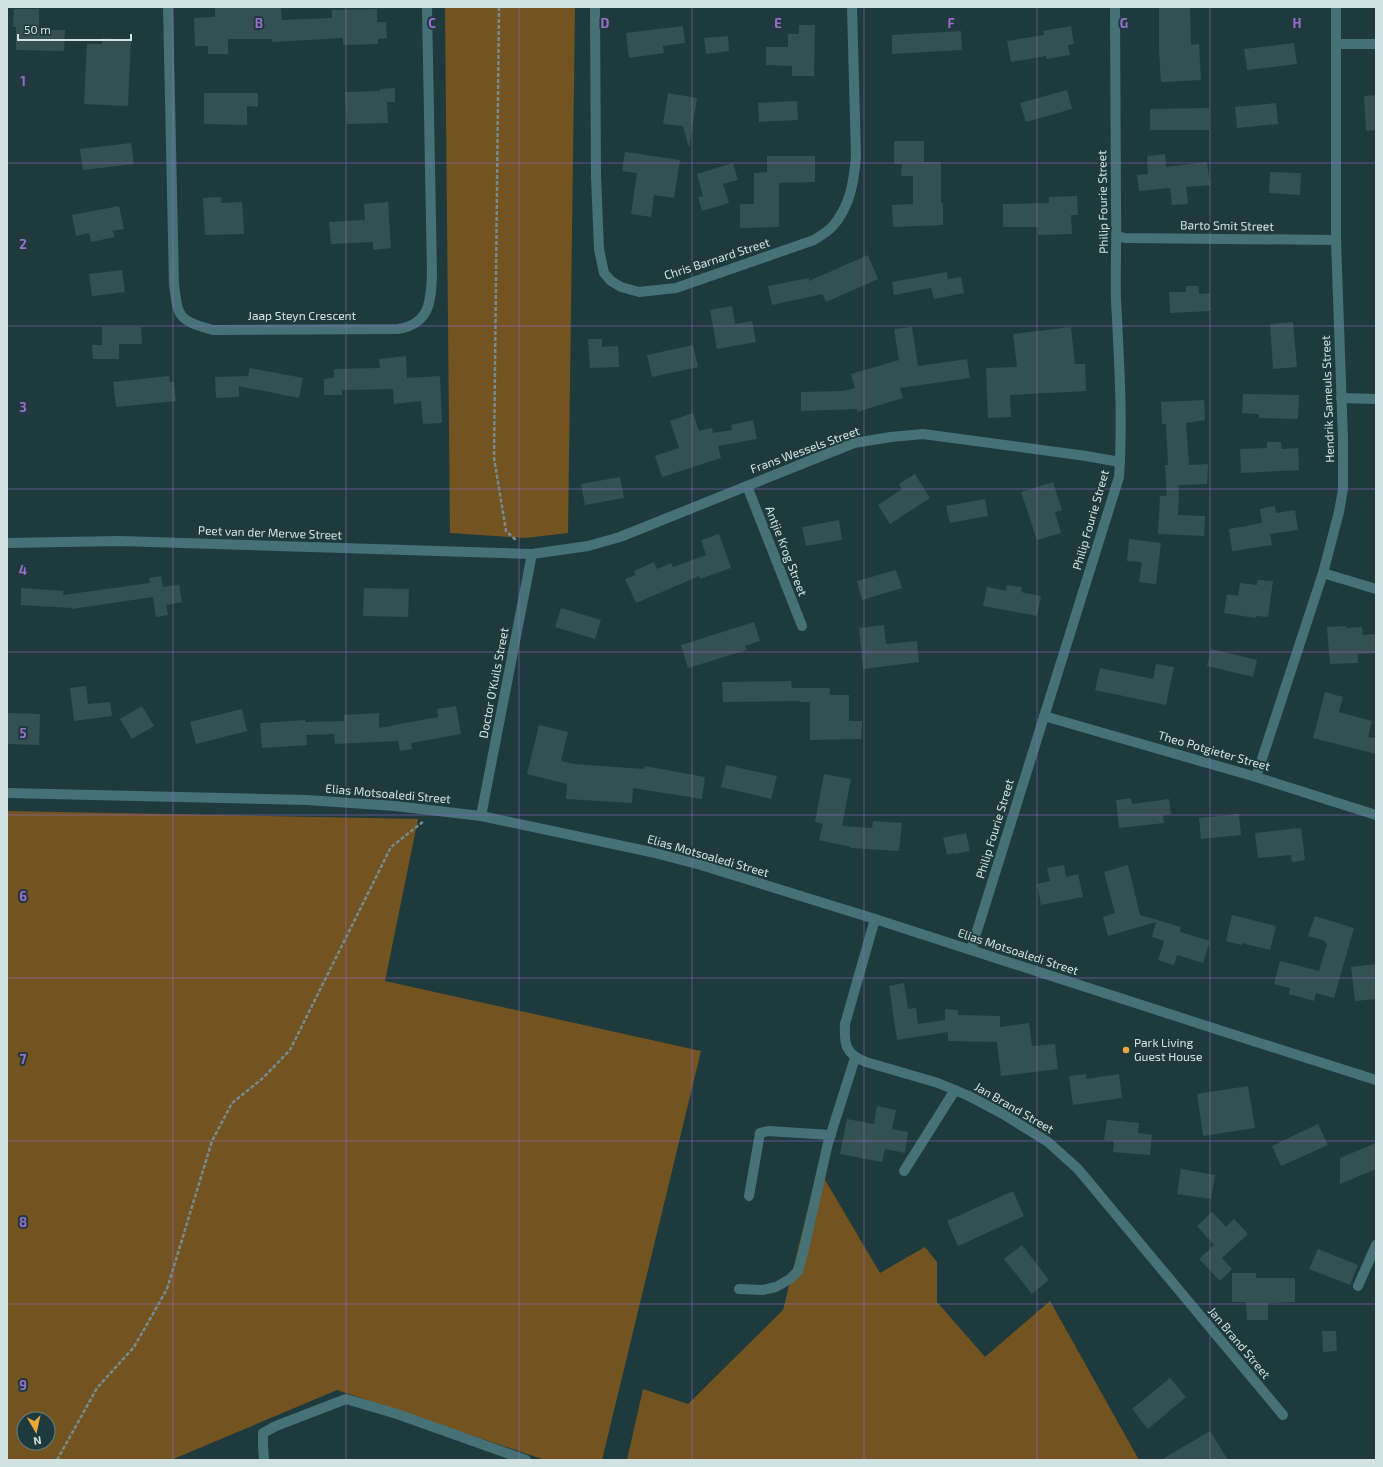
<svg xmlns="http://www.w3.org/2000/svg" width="1383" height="1467" viewBox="0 0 1383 1467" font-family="'Exo 2',sans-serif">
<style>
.green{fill:#735420;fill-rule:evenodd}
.building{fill:#355053}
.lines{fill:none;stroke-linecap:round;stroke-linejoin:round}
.path{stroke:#758b8d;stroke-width:2.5;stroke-dasharray:4 2;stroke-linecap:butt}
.minor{stroke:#467277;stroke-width:10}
.grid{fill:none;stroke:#996ccc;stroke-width:1;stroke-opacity:0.55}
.poi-dot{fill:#eaaa38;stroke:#1f3a3d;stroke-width:1.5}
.labels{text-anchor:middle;stroke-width:4;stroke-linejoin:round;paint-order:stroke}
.street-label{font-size:12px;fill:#d2e2e3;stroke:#1f3a3d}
.poi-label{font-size:12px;fill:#d2e2e3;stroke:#1f3a3d;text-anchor:start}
.grid-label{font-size:13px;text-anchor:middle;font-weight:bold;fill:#996ccc;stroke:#1f3a3d;stroke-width:4;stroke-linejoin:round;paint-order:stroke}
</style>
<rect width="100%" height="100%" fill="#1f3a3d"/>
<!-- green -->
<g class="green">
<polygon points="445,7 575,7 568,533 525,538 450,533"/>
<path d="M7 811 418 819 385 981 701 1051 602 1460H545L337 1390 171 1460H7ZM24 1419H48V1443H24Z"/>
<polygon points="818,1168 880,1273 925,1247 937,1262 937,1302 985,1357 1050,1301 1139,1460 627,1460 643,1389 688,1404 783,1310"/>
</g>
<!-- building -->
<g class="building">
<polygon points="281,7 282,20 332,18 332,10 377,9 377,22 386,22 387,38 378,39 378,44 343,45 343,38 272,42 272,39 228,39 228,54 208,54 208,46 195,46 194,18 215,17 215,8"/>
<polygon points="1159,7 1190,7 1191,45 1199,44 1201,80 1161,82 1159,51"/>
<polygon points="14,9 39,9 39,30 65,30 64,51 16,50 16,27 13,27"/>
<polygon points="799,25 815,25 814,76 792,76 792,66 766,65 766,47 788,47 788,34 799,34"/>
<polygon points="683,26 685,43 663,46 664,53 629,58 626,33"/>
<polygon points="1071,26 1074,44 1068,45 1070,55 1046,59 1046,56 1011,62 1007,41 1044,35 1043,31"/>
<polygon points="961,31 962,50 892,54 892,35"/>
<polygon points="728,36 729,51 706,54 704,38"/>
<polygon points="102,38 131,40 128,106 84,104 87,44 102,44"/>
<polygon points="1294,43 1297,64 1247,70 1244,49"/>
<polygon points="395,88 395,102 387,102 388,123 347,124 345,92 380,91 380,89"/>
<polygon points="1067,90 1072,109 1026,122 1020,103"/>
<polygon points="204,93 258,93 258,107 247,106 247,125 204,124"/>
<polygon points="668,93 697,98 689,148 683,126 663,124"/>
<polygon points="1376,95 1376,130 1366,131 1364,96"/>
<polygon points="797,101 798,120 759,122 758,103"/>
<polygon points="1276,103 1278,124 1237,128 1235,107"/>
<polygon points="1209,108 1209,130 1150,130 1150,109"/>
<polygon points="894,141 924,141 924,162 941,162 941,203 943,203 943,225 893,227 892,205 913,204 913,176 901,176 902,164 894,164"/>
<polygon points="131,143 134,164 83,170 80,149"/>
<polygon points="625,152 680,160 674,198 654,195 651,217 631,214 637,173 622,171"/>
<polygon points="1165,154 1166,167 1207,162 1210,185 1186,187 1188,204 1172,205 1170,188 1139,191 1137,175 1148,174 1147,156"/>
<polygon points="767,156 815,156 815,182 779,183 779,227 740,228 740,204 754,204 754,173 767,172"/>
<polygon points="733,163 738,180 723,184 729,203 702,211 698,197 703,196 697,174"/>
<polygon points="1270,172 1301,173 1300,195 1269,193"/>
<polygon points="1077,196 1078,215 1071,215 1072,234 1038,235 1038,227 1003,227 1003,204 1049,203 1049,197"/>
<polygon points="221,197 221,203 242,202 244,234 205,235 203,198"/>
<polygon points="388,202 391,248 373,250 373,242 331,244 329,222 365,220 364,204"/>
<polygon points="119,206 124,229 113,231 115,237 91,242 89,233 76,236 72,215"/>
<polygon points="868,255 878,279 826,302 822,294 772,305 768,286 809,278 809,281"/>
<polygon points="122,270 125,292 92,296 89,274"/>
<polygon points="947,272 948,279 961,277 964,293 934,299 931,288 894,295 892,282"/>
<polygon points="1186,286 1198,286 1199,294 1210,293 1210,311 1170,313 1169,292 1186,292"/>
<polygon points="732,306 735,324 752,321 756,342 717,349 710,310"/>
<polygon points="1293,322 1297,367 1273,369 1270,324"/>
<polygon points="102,327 141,327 142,344 119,344 119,359 93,359 92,345 102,345"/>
<polygon points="912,327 918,366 967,359 970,378 900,388 903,398 857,412 857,409 801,411 801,392 842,391 855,388 851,374 899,360 894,329"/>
<polygon points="1071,327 1075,364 1085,364 1086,391 1010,395 1011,417 988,418 986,368 1017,367 1013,334"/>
<polygon points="588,339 602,339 602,347 618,346 619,367 590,368"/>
<polygon points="693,345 698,367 652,377 647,355"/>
<polygon points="406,356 407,378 440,376 442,423 423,424 421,401 394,404 393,389 342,390 342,395 324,395 324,379 334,378 334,369 380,368 379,359"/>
<polygon points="250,368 303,378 299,398 239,386 239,397 216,398 215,377 248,376"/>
<polygon points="169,376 170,382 174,382 176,401 116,407 113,382"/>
<polygon points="1243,394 1299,395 1298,419 1259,418 1259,414 1242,413"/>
<polygon points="1204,400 1205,420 1186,423 1189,465 1208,464 1207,484 1179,485 1178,515 1205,516 1204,536 1158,534 1160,496 1167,496 1165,465 1168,465 1166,424 1162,424 1161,402"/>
<polygon points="693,413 699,431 712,428 713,433 732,430 731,425 753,420 757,439 718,446 721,458 662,477 655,456 679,448 670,421"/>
<polygon points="1267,442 1281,442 1282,449 1298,448 1299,470 1241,473 1240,449 1267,448"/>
<polygon points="915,474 930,498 890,524 878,505 902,489 899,484"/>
<polygon points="620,477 624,498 585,505 581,484"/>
<polygon points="1053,482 1062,510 1055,512 1061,533 1037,540 1021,492"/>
<polygon points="985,499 988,516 950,523 946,506"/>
<polygon points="1275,506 1276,513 1295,510 1298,530 1270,534 1272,545 1232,551 1229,529 1262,523 1260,509"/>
<polygon points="839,520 842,540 806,546 802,527"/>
<polygon points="719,534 731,568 700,579 699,576 636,603 625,579 636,575 634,571 654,562 657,569 671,563 673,567 706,555 701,540"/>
<polygon points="1129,539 1161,543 1156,584 1139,582 1142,562 1127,561"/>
<polygon points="896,570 902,588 862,600 857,581"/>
<polygon points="161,576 163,587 179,585 182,602 166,605 168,615 156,617 153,597 72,609 72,608 21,605 21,588 64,591 63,595 150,583 149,578"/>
<polygon points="1258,580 1273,581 1268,617 1256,616 1256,618 1224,613 1227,594 1238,596 1240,583 1257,585"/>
<polygon points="1007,585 1022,587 1021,592 1041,596 1037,616 983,606 987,587 1006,591"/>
<polygon points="364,588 409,589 408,617 363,616"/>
<polygon points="561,608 601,620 595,639 555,627"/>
<polygon points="754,622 760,641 745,646 747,650 688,668 681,645"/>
<polygon points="884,625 886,644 917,641 919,662 863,669 859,628"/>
<polygon points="1346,626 1346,628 1362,627 1363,635 1376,634 1376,653 1358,654 1358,663 1330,664 1327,627"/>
<polygon points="1211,649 1257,660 1253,677 1207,666"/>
<polygon points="1156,664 1174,667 1166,705 1095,690 1100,668 1153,679"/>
<polygon points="791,681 792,688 830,688 830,695 849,695 849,721 862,721 861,739 810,740 810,702 799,702 799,701 723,702 722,682"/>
<polygon points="86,686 88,704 110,702 112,716 74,721 70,688"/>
<polygon points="1325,692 1343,697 1339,712 1372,721 1368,737 1376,738 1376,754 1313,738"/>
<polygon points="142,706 154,726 132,739 120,719"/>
<polygon points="456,706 461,734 411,743 412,749 400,751 398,741 335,744 334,734 306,735 307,745 262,748 260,723 305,720 305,722 344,721 344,715 379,713 379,728 438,717 437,709"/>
<polygon points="242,709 247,731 196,744 190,722"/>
<polygon points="7,713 40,714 39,745 7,744"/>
<polygon points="539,725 568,732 561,761 574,764 644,769 645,766 705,777 702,799 633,788 632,803 566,799 567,784 527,774"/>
<polygon points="726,765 777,776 771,799 721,787"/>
<polygon points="824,774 851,779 842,826 872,828 873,821 902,823 899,851 851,848 851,847 819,840 823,824 815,822"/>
<polygon points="1131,798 1132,804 1169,799 1171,814 1163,815 1164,823 1119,828 1116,800"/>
<polygon points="1239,814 1241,835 1201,839 1199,818"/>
<polygon points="1301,828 1305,860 1292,862 1291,855 1258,858 1255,833"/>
<polygon points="966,833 970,851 955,854 955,853 947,854 943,838"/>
<polygon points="1064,865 1066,877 1078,874 1083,897 1041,905 1037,884 1050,881 1047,868"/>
<polygon points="1128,865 1140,915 1181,927 1180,932 1210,941 1203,963 1177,955 1174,965 1158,960 1164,941 1152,937 1156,922 1108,936 1103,917 1115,913 1104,872"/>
<polygon points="1232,915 1276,926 1270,950 1242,943 1242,945 1226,941"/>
<polygon points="1315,916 1354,928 1334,998 1316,993 1314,1001 1289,994 1290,988 1274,984 1280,961 1319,971 1327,944 1325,943 1325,941 1308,936"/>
<polygon points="1376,964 1376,999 1355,1001 1351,967"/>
<polygon points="904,983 908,1009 916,1008 918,1024 945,1020 945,1009 958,1010 958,1015 1000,1016 1000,1027 1029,1023 1032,1046 1055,1044 1058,1069 1001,1076 997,1042 948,1041 948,1032 897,1040 889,986"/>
<polygon points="1086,1074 1086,1079 1119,1074 1122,1098 1073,1105 1069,1076"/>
<polygon points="1248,1086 1255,1128 1203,1136 1197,1094"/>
<polygon points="877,1106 896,1110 892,1129 908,1132 905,1153 885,1149 882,1162 840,1154 847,1119 874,1124"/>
<polygon points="1107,1120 1139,1123 1138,1133 1152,1135 1150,1155 1113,1152 1114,1141 1104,1140"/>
<polygon points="1318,1124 1328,1145 1281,1166 1272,1146"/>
<polygon points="1376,1143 1376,1169 1340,1184 1340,1158"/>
<polygon points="1181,1169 1215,1175 1211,1199 1177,1194"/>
<polygon points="1013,1191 1024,1216 958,1246 947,1221"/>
<polygon points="1212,1212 1226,1227 1234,1219 1248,1234 1222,1258 1232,1269 1220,1281 1199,1259 1214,1245 1197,1226"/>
<polygon points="1022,1245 1049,1280 1032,1294 1004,1259"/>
<polygon points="1318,1249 1358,1265 1350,1285 1309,1269"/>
<polygon points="1232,1273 1256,1273 1256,1278 1295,1278 1295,1302 1268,1303 1268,1320 1247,1320 1246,1302 1232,1302"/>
<polygon points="1322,1331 1336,1331 1337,1351 1323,1352"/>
<polygon points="1170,1378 1186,1397 1148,1429 1132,1409"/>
<polygon points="1210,1431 1228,1460 1161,1460"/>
</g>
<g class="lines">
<!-- path -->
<g class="path">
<polyline points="499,7 494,458 506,531 517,541"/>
<polyline points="57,1460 97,1388 134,1347 167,1289 212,1141 232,1103 263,1078 290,1050 391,847 424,821"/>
</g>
<!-- minor -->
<g class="minor">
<path d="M168 7 174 284C178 319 179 320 213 330L398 329C430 324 431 301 432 274L427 7"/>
<path d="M595 7 596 177 599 249 604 273 611 281 621 287 639 292 676 288 814 240C820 236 827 232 832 227 850 207 854 182 856 156L852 7"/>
<polyline points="1337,44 1376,44"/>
<polyline points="1117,236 1125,238 1336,240"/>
<polyline points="1341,398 1376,399"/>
<polyline points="747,486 802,626"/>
<polyline points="7,543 119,541 532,554 588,546 620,537 854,443 891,437 923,434 1086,456 1120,462"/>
<polyline points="1323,573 1376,589"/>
<polyline points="1044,716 1256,777 1376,815"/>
<polyline points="1256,777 1323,573 1339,512 1343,489 1343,440 1336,240 1336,7"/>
<polyline points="7,793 307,800 395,806 481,816 651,852 701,865 875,919 1219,1030 1376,1080"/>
<polyline points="481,816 532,554"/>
<path d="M875 919 845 1024C844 1044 845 1054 866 1062L938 1083 969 1096 1003 1114 1048 1142 1078 1169 1283 1415"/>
<path d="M971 950 1119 477C1123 418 1119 359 1116 300 1115 269 1117 239 1116 208L1115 7"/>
<polyline points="904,1171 955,1090"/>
<polyline points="749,1196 760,1133 768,1131 831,1135"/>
<polyline points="1358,1286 1376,1245"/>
<polyline points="739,1289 762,1290 776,1287 790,1279 798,1271 804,1249 828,1143 855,1058"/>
<polyline points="264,1460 263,1446 263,1433 276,1426 346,1399 397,1414 526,1460"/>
</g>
</g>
<!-- grid -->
<path class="grid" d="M173 7V1460M346 7V1460M519 7V1460M692 7V1460M864 7V1460M1037 7V1460M1210 7V1460M7 163H1376M7 326H1376M7 489H1376M7 652H1376M7 815H1376M7 978H1376M7 1141H1376M7 1304H1376"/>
<!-- markers -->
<circle class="poi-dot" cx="1126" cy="1050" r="4"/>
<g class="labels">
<!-- street labels -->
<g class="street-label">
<text transform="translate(1103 202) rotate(-91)" y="4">Philip Fourie Street</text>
<text transform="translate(1227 226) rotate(1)" y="4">Barto Smit Street</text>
<text transform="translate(717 259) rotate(-18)" y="4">Chris Barnard Street</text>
<text x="302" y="320">Jaap Steyn Crescent</text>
<text transform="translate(1328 399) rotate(-92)" y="4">Hendrik Sameuls Street</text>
<text transform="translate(805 450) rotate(-20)" y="4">Frans Wessels Street</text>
<text transform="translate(1091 520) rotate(-74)" y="4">Philip Fourie Street</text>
<text transform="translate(270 533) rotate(2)" y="4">Peet van der Merwe Street</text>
<text transform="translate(786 551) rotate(69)" y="4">Antjie Krog Street</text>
<text transform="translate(494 683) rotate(-79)" y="4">Doctor O'Kuils Street</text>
<text transform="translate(1214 751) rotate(16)" y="4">Theo Potgieter Street</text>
<text transform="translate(388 794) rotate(5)" y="4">Elias Motsoaledi Street</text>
<text transform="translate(995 829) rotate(-73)" y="4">Philip Fourie Street</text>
<text transform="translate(708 856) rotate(16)" y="4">Elias Motsoaledi Street</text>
<text transform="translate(1018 952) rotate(18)" y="4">Elias Motsoaledi Street</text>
<text transform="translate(1014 1108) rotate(30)" y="4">Jan Brand Street</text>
<text transform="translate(1239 1343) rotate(50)" y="4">Jan Brand Street</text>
</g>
<!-- poi labels -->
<g class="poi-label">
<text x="1134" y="1047">Park Living<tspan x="1134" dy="14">Guest House</tspan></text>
</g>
</g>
<g class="grid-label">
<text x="259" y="28">B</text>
<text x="432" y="28">C</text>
<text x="605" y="28">D</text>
<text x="778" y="28">E</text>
<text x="951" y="28">F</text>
<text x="1124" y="28">G</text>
<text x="1297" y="28">H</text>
<text x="23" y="86">1</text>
<text x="23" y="249">2</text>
<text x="23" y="412">3</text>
<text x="23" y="575">4</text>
<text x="23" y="738">5</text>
<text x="23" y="901">6</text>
<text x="23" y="1064">7</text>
<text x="23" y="1227">8</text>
<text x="23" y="1390">9</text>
</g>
<!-- border -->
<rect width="1383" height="1467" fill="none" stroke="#d2e2e3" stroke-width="16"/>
<!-- north arrow -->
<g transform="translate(36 1431) rotate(171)"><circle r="19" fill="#1f3a3d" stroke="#677d7f"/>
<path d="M0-3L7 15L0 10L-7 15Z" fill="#eaaa38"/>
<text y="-6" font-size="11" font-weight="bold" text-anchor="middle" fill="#d2e2e3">N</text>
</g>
<!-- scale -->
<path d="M18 34v6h113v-6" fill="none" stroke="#d2e2e3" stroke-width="2"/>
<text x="24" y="34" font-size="12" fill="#d2e2e3" stroke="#1f3a3d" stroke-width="3" paint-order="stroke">50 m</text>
</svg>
